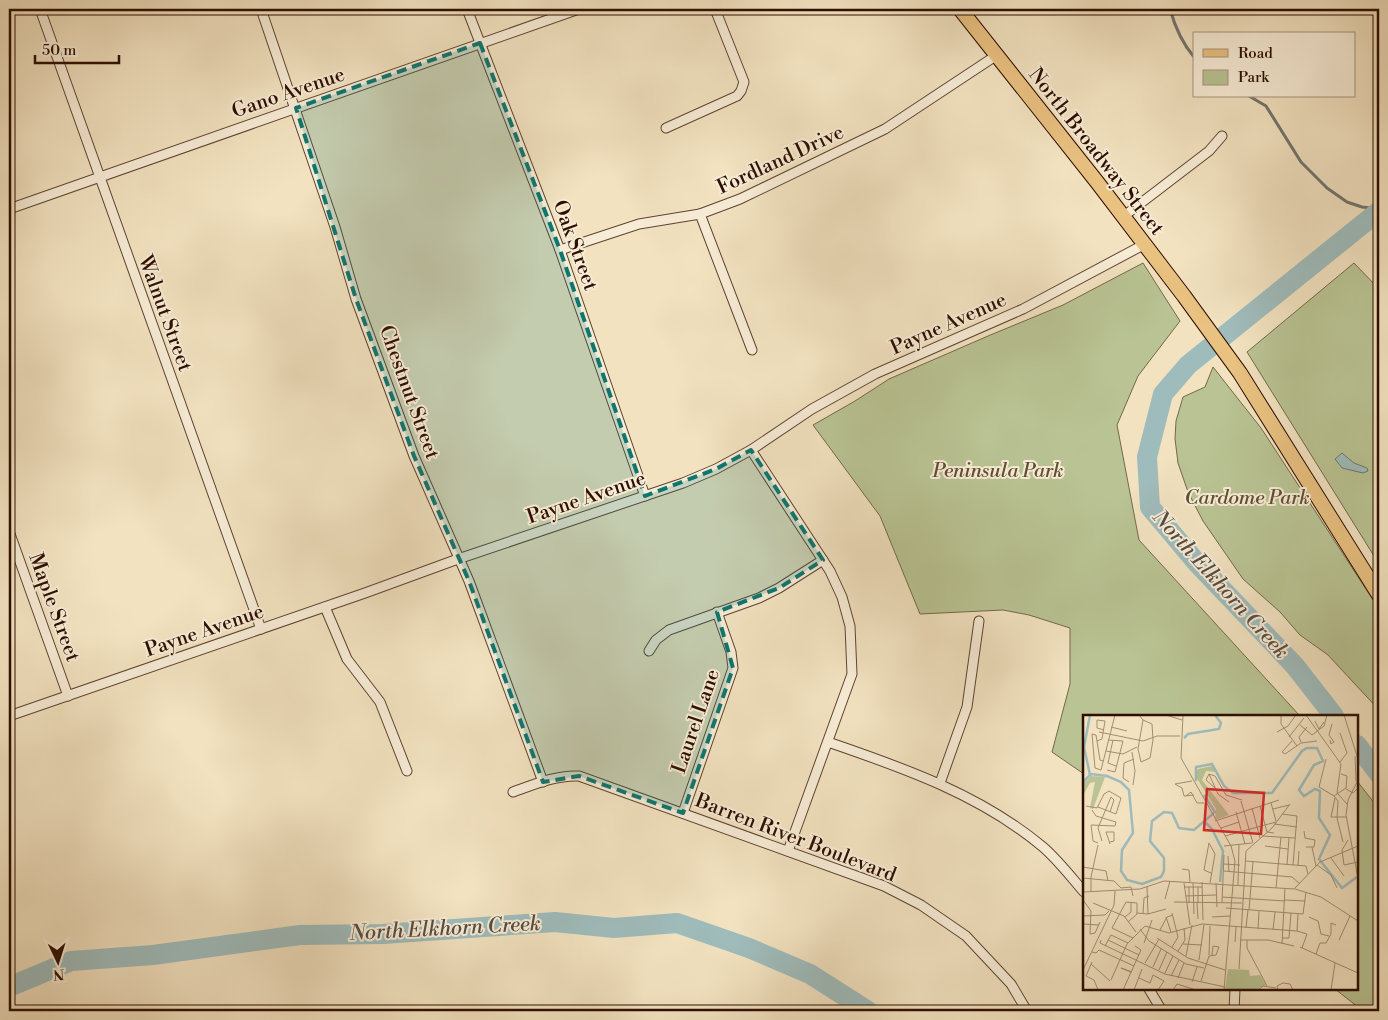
<svg xmlns="http://www.w3.org/2000/svg" width="1388" height="1020" viewBox="0 0 1388 1020" font-family="'Libre Bodoni',serif">
<style>
.green{fill:#b9c393;stroke:#74684a}
.water{fill:#9fbcbc;stroke:#727671}
.lines{fill:none;stroke-linecap:round;stroke-linejoin:round}
.stream{stroke:#727671;stroke-width:3}
.river{stroke:#9fbcbc;stroke-width:20}
.street-casing{stroke:#5f4330;stroke-width:11}
.primary-casing{stroke:#2e0e00;stroke-width:16}
.street{stroke:#f7ecd6;stroke-width:9}
.primary{stroke:#e9c180;stroke-width:14}
.marked{fill:#0f766e;fill-opacity:0.2;stroke:#0f766e;stroke-width:4;stroke-dasharray:10 6;stroke-linejoin:round}
.labels{text-anchor:middle;stroke-width:4;stroke-linejoin:round;paint-order:stroke}
.street-label{font-size:20px;fill:#2e0e00;stroke:#f7ecd6}
.park-label{font-size:20px;font-style:italic;fill:#5f4d33;stroke:#f7ecd6}
.water-label{font-size:21px;font-style:italic;fill:#564b42;stroke:#f7ecd6}
.inset-river{fill:none;stroke:#9fbcbc;stroke-width:2.5}
.inset-road{fill:none;stroke:#a48d73;stroke-width:1}
.view{fill:#d62828;fill-opacity:0.15;stroke:#d62828;stroke-width:2.5}
.inset-edge{fill:none;stroke:#2e0e00;stroke-width:2.5}
</style>
<rect width="100%" height="100%" fill="#f2e2c0"/>
<filter id="stains"><feTurbulence type="fractalNoise" baseFrequency=".004" numOctaves="4"/><feColorMatrix values="0 0 0 0 .2 0 0 0 0 .09 0 0 0 0 .02 0 0 0 .5 -.17"/></filter>
<radialGradient id="worn" r=".72"><stop offset=".6" stop-color="#630" stop-opacity="0"/><stop offset="1" stop-color="#630" stop-opacity=".3"/></radialGradient>
<!-- green -->
<g class="green">
<polygon points="1143,263 1180,321 1138,376 1117,425 1139,540 1300,716 1084,716 1084,774 1052,752 1070,684 1070,628 1029,615 1003,610 920,614 880,516 813,425 855,401 889,379 988,336 1063,305"/>
<polygon points="1354,263 1379,289 1379,564 1247,352"/>
<polygon points="1213,367 1261,428 1379,609 1379,710 1328,655 1300,635 1280,612 1243,579 1203,521 1188,492 1178,463 1175,439 1176,421 1183,397 1205,387"/>
<polygon points="1357,781 1379,809 1379,1011 1363,1011 1335,989 1357,989"/>
</g>
<!-- water -->
<polygon class="water" points="1342,453 1354,463 1367,468 1368,471 1363,473 1342,468 1335,459"/>
<g class="lines">
<!-- stream -->
<g class="stream">
<path d="M1170 9C1175 27 1182 43 1194 57"/>
<polyline points="1249,96 1266,106 1301,162 1327,188 1347,202 1362,207 1379,209"/>
</g>
<!-- river -->
<g class="river">
<polyline points="1334,716 1295,666 1197,563 1150,507 1147,457 1163,394 1188,365 1379,211"/>
<polyline points="1357,745 1379,774"/>
<polyline points="9,987 71,961 153,955 300,935 383,934 555,922 614,928 677,923 749,948 810,974 868,1011"/>
</g>
<!-- street casing -->
<g class="street-casing">
<g id="street">
<polyline points="40,9 261,629"/>
<polyline points="261,9 335,227 356,299 414,456 469,581 543,782"/>
<polyline points="467,9 560,250 645,496"/>
<polyline points="666,128 737,96 741,91 744,82 715,9"/>
<polyline points="9,209 579,9"/>
<polyline points="700,214 752,350"/>
<polyline points="1124,216 1209,151 1222,136"/>
<polyline points="560,250 639,224 700,214 740,199 885,129 997,55"/>
<polyline points="751,450 830,571 842,597 850,626 852,674 788,851"/>
<polyline points="9,531 68,696"/>
<polyline points="325,607 347,659 380,702 407,771"/>
<polyline points="649,651 656,640 669,630 759,598 779,588 823,560"/>
<polyline points="9,716 365,593 458,559 683,483 716,469 751,450 812,409 875,374 1023,309 1145,244"/>
<path d="M828 742C904 768 981 795 1043 847 1058 860 1071 877 1084 892"/>
<polyline points="940,783 967,707 979,621"/>
<path d="M513 792C535 784 556 775 579 776L884 886 921 905 966 936 1011 984 1027 1011"/>
<polyline points="683,813 733,668 731,652 717,612"/>
<polyline points="1149,989 1162,1011"/>
<polyline points="1234,1011 1235,989"/>
</g>
</g>
<!-- primary casing -->
<g class="primary-casing">
<polyline id="primary" points="960,9 1097,182 1184,296 1240,373 1379,595"/>
</g>
<!-- street -->
<use href="#street" class="street"/>
<!-- primary -->
<use href="#primary" class="primary"/>
</g>
<!-- marked area -->
<path class="marked" d="M480 43 560 250 645 496 716 469 751 450 823 560 779 588 717 612 733 668 683 813 579 776 543 782 469 581 414 456 356 299 296 108Z"/>
<g class="labels">
<!-- street labels -->
<g class="street-label">
<text transform="translate(288 92) rotate(-19)" y="7">Gano Avenue</text>
<text transform="translate(1097 151) rotate(52)" y="7">North Broadway Street</text>
<text transform="translate(780 159) rotate(-25)" y="7">Fordland Drive</text>
<text transform="translate(576 245) rotate(70)" y="7">Oak Street</text>
<text transform="translate(166 313) rotate(70)" y="7">Walnut Street</text>
<text transform="translate(948 323) rotate(-24)" y="7">Payne Avenue</text>
<text transform="translate(410 392) rotate(70)" y="7">Chestnut Street</text>
<text transform="translate(586 497) rotate(-19)" y="7">Payne Avenue</text>
<text transform="translate(55 607) rotate(70)" y="7">Maple Street</text>
<text transform="translate(204 630) rotate(-19)" y="7">Payne Avenue</text>
<text transform="translate(695 721) rotate(-71)" y="7">Laurel Lane</text>
<text transform="translate(796 837) rotate(21)" y="7">Barren River Boulevard</text>
</g>
<!-- park labels -->
<g class="park-label">
<text x="998" y="477">Peninsula Park</text>
<text x="1247" y="504">Cardome Park</text>
</g>
<!-- water labels -->
<g class="water-label">
<text transform="translate(1221 584) rotate(48)" y="7">North Elkhorn Creek</text>
<text transform="translate(445 928) rotate(-3)" y="7">North Elkhorn Creek</text>
</g>
</g>
<!-- overview -->
<g transform="translate(1083 715)">
<rect width="275" height="275" fill="#f2e2c0"/>
<path d="M129 51 133 57 123 56 119 65 146 100 132 105 133 94 112 60 115 54ZM8 61 22 62 10 94 7 93 12 67 7 68 0 80V69ZM145 254 166 255 167 261 177 260 183 270 172 275H142Z" fill="#b9c393"/>
<path class="inset-river" d="M101 23 105 19 136 14 138 8 132 0M7 60 1 32 7 0M113 66V52L129 49 141 71 150 78H189L219 36 224 33H234L240 46 231 50 216 75 221 81 232 74 237 76 236 103 247 120 236 144 259 173 274 162M0 67 8 59 24 61 38 67 46 75 50 118 39 135 38 156 44 165 59 169 78 162 81 156V143L67 126 69 106 81 97 89 98 96 113 111 115 132 97 121 80M122 107 129 114 140 136 137 167"/>
<path class="inset-road" d="M56 0 60 5 55 34 58 47 67 43 70 25 69 9 60 5M83 0 99 5M100 0 98 43 148 131 152 146 141 275M198 0V9L214 31M223 0 258 49 254 78 264 89M261 0 275 44M232 6 236 14 241 7M217 10 229 20M28 12 44 16M16 17 60 26 74 21H97M194 17 205 11 213 0M9 19 12 53 18 55 32 0M9 19 13 20 17 45 20 46M229 20 241 11 244 0M206 22 221 3M30 25 25 48 33 51M247 25 248 29 251 27 246 20 249 9M14 26 19 24 22 6 14 5V13L21 15M209 26 199 37 202 39 218 28 234 26M218 27 216 22 224 12M23 36 40 39 54 32M49 37 52 56 50 70M272 41 273 66M243 44 236 72 251 81M257 47 264 38 257 18M24 55 32 57 40 26 25 25M126 59 132 61 143 80 159 85M126 59 135 79 146 87M126 59 123 65 132 73M275 65 265 85 263 100 275 163M46 67 40 63 41 48 51 44M92 69 99 73 101 81 111 80M92 69 109 66M263 74 270 78 275 73M103 81 108 77 114 88H121M251 81 255 86 254 103 260 127M251 81 263 73 264 61 258 59M252 83 248 102H263M158 86 170 128M188 88 193 106M3 91 14 93 21 79 26 76 38 83 33 99 15 92M177 91 184 117 191 118M169 93 177 123M190 94 206 90M9 95 13 101 33 107 32 111 8 110 10 126 15 128M153 97 162 129M199 99 214 101 210 150M132 106 196 85M191 109 214 112M138 113 156 107M221 116 222 123 232 125 231 132H223M142 121 193 107M179 121 212 123M265 125 259 135 261 150 275 147M19 126 15 113 28 82 31 85 27 97M27 127 31 126V117H23L27 129M141 131 169 128M182 131 205 134M229 132 233 151M145 141 146 157M248 143 261 161M163 146 223 151 225 159M141 149 157 150M204 150 206 123M234 150 248 160 254 173M215 151 216 136M0 152 23 156 25 166M99 154 106 155 107 167M141 156 209 162 217 169M0 163 31 166 38 173 48 172 50 181M119 167 120 205M101 168 107 210M110 168 111 199M127 168 132 139 126 128 121 155 128 158M133 168 134 192M155 170 156 130M64 172 65 199M101 172H119M106 172V188M115 172V188M193 173 198 122M212 174 238 182 275 206M0 177 57 174 81 166 211 174 237 147 275 131M8 177V162L15 130M102 181 133 180M139 182 202 186M82 184 87 166M0 185 8 196 7 219 12 218 17 207M202 185 222 186M91 187 159 188M139 187 141 140M10 188 41 201 53 217M114 188 115 204M143 193 220 199 223 177M166 195 170 147M54 198 65 199 83 194M89 198 95 222 89 232M60 199 61 183 66 181M0 201 22 200 26 196M42 202 48 197V188M83 202 88 217M129 202 147 201M226 202 235 206 238 219 246 221M0 209 16 210M29 213 43 187 54 188V199L45 207M29 213 50 223M163 213 165 195M57 214 66 226 103 249 121 253M175 214 176 196M77 215 84 202 90 200M190 215 192 197M214 216 215 199M74 223 105 243 142 255M199 223H206L208 198M18 225 17 228 82 259 142 272M25 225 56 240M157 225H185L211 231M164 225V233L184 271M256 225 267 201M152 227 153 212M61 228 69 205M100 229 119 230M199 229 202 173M22 231 28 220 45 228M217 232 275 258M95 236 102 225 101 213M9 237 13 238 16 235 51 251M233 239 237 228H243L248 219V208L253 210M126 240 127 211M103 241 109 210M116 245 121 210M9 247 3 261 11 265 15 275M62 248 76 224M8 249 27 266M70 252 78 234M156 254 163 136 189 113 207 89M0 255 31 190 32 176M76 255 84 237M48 257 38 253 49 257M82 258 90 241M88 261 96 245M56 263 67 268 70 260 81 266 75 275M95 263 101 248M28 265 44 229 62 211 86 218 119 209 214 216 224 219 219 233M118 266 126 241 133 240 136 232 130 231 129 240M109 267 114 252M40 275 58 235 52 231M51 275 59 254M90 275 94 269 113 275M175 275 180 271 193 273M195 275 194 271 200 268 207 269 210 275M248 275 252 248"/>
<path class="view" d="M124 74 181 78 178 119 121 115Z"/>
<rect width="275" height="275" class="inset-edge"/>
</g>
<!-- margin -->
<rect width="1388" height="1020" fill="none" stroke="#f2e2c0" stroke-width="30"/>
<rect x="10" y="10" width="1368" height="1000" fill="none" stroke="#2e0e00" stroke-width="2.5"/>
<rect x="15" y="15" width="1358" height="990" fill="none" stroke="#2e0e00"/>
<!-- legend -->
<rect x="1193" y="32" width="162" height="65" fill="#f7ecd6" stroke="#a79380"/>
<rect x="1203" y="49" width="25" height="8" fill="#e9c180" stroke="#a79380"/>
<text x="1238" y="58" font-size="15" fill="#2e0e00">Road</text>
<rect x="1203" y="70" width="25" height="15" fill="#b9c393" stroke="#a79380"/>
<text x="1238" y="82" font-size="15" fill="#2e0e00">Park</text>
<!-- north arrow -->
<g transform="translate(58 962) rotate(176)" stroke="#f7ecd6" stroke-width="4" paint-order="stroke">
<path d="M0-4L9 19L0 12L-9 19Z" fill="#2e0e00"/>
<text y="-8" font-size="14" font-weight="bold" text-anchor="middle" fill="#2e0e00">N</text>
</g>
<!-- scale -->
<path d="M35 55v8h84v-8" fill="none" stroke="#2e0e00" stroke-width="2.5"/>
<text x="42" y="55" font-size="15" fill="#2e0e00" stroke="#f7ecd6" stroke-width="4" paint-order="stroke">50 m</text>
<rect width="100%" height="100%" filter="url(#stains)"/>
<rect width="100%" height="100%" fill="url(#worn)"/>
</svg>
